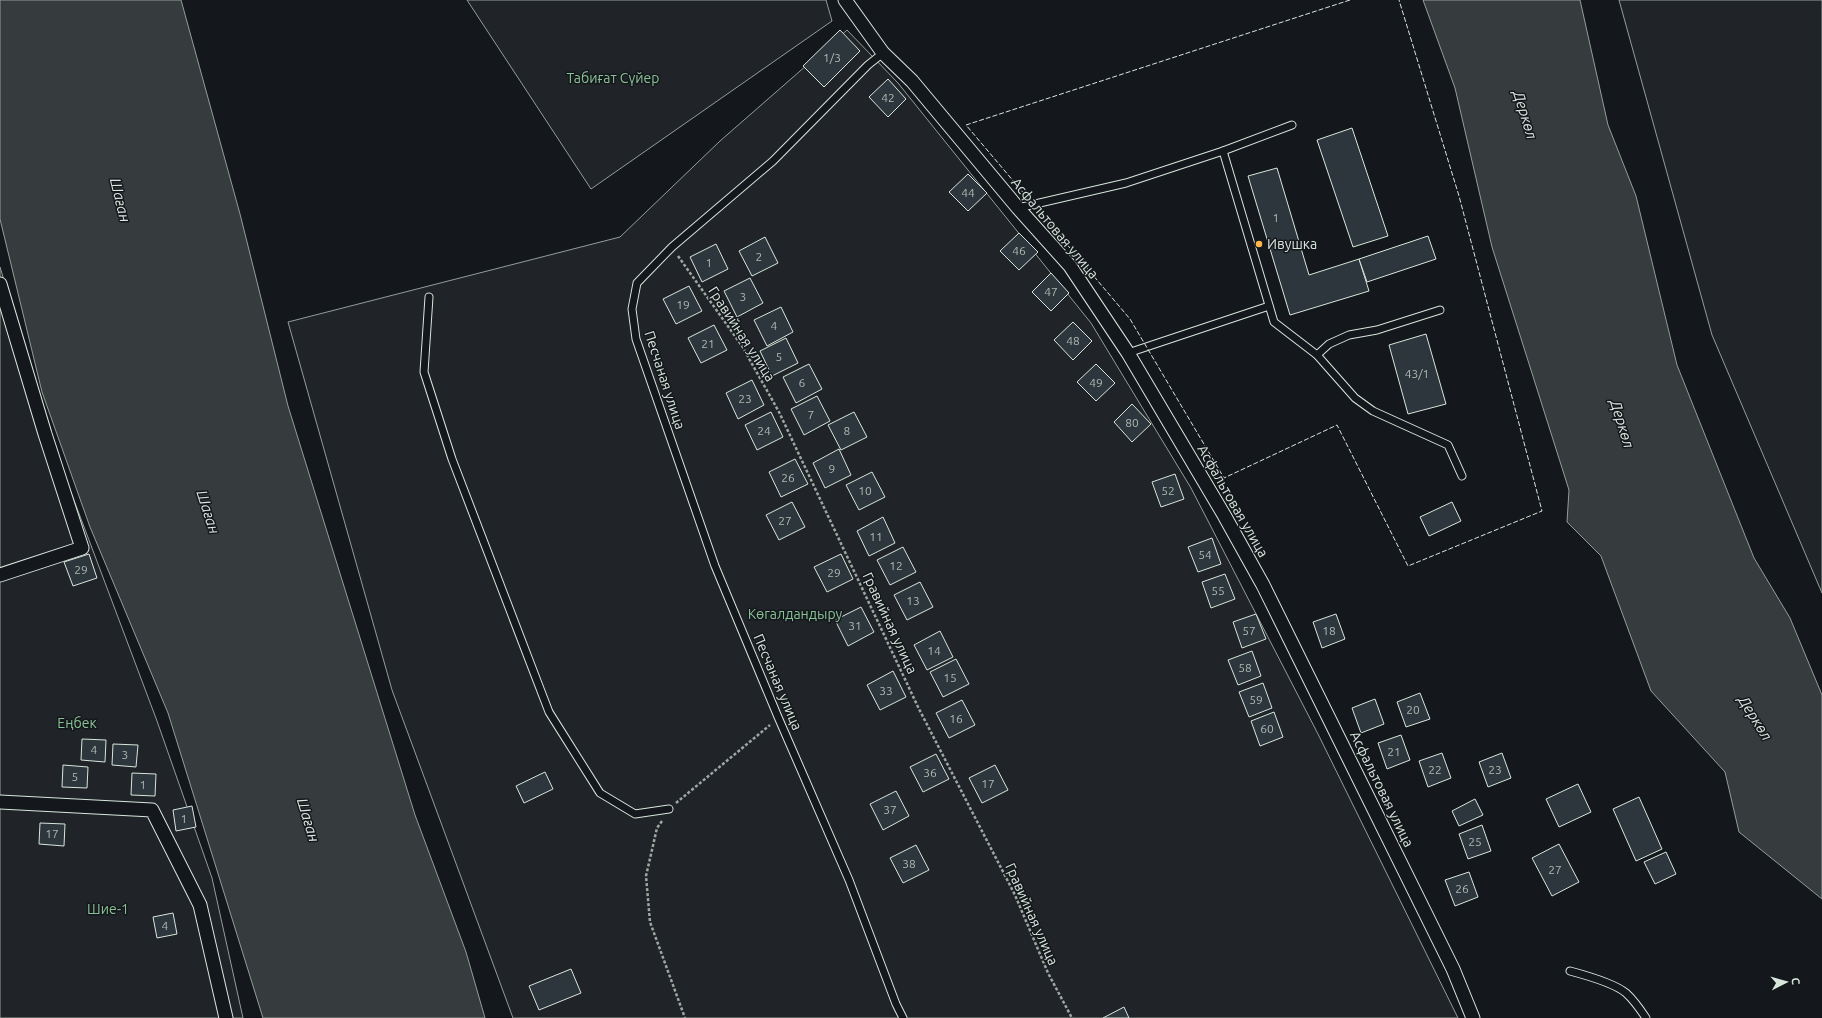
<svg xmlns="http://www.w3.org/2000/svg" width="1822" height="1018" viewBox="0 0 1822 1018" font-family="Ubuntu,sans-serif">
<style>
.green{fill:#202428;stroke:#939e99}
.water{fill:#363b3e;stroke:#939e99}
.building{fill:#2c363c;stroke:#d8e6dc}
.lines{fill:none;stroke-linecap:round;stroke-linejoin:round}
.lane-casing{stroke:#d8e6dc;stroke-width:9}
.street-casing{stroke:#d8e6dc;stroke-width:15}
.path{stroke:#9da8a2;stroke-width:2.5;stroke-dasharray:3 2;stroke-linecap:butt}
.lane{stroke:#14181c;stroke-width:7}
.street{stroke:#14181c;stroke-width:13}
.fence{stroke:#d8e6dc;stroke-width:1;stroke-dasharray:5 2;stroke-linecap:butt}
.poi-dot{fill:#ffb74d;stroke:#14181c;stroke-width:1.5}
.labels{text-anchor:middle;stroke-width:3;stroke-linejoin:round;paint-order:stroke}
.number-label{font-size:12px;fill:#adbab4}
.park-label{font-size:14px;fill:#8ac095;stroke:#14181c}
.street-label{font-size:14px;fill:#d8e6dc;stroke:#14181c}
.poi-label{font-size:14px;fill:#d8e6dc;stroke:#14181c;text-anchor:start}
.water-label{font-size:15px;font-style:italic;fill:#d8e6dc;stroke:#14181c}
</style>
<rect width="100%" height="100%" fill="#14181c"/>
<!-- green -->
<g class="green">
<polygon points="467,0 826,0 832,21 591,189"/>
<polygon points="1619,0 1822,0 1822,593 1712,335"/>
<polygon points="847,30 898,83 1091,323 1191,488 1318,734 1458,1018 513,1018 392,690 288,322 620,237 720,141"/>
<polygon points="0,267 54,447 157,721 212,878 243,1018 0,1018"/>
</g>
<!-- water -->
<g class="water">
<polygon points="0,0 181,0 240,214 288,406 415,815 466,952 485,1018 263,1018 168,713 90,527 42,392 0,219"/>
<polygon points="1423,0 1580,0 1608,125 1636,196 1677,365 1754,558 1790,618 1822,695 1822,899 1739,832 1725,772 1651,691 1601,556 1567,522 1569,490 1492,247 1455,88"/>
</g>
<!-- building -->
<g class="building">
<polygon points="840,30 860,51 824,87 803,66"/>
<polygon points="888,79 906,99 888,117 869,97"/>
<polygon points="1352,128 1388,236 1353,247 1317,140"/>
<polygon points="1277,168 1309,275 1359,259 1369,291 1290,315 1248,176"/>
<polygon points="968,174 987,193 968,211 949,192"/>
<polygon points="1019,233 1038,252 1019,270 1000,251"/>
<polygon points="1428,236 1436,259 1367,282 1359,259"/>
<polygon points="765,237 778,263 752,276 739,251"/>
<polygon points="716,244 728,269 702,282 690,257"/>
<polygon points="1051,273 1069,293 1051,311 1032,292"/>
<polygon points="750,278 763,303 737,317 724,291"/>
<polygon points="689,286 702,311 676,324 663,299"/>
<polygon points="781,307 793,332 767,346 754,320"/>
<polygon points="1073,322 1092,341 1073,360 1054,340"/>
<polygon points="714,325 727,350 701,363 688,338"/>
<polygon points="1426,334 1446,404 1408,414 1389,345"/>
<polygon points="786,338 798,363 772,376 760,351"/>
<polygon points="809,364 822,389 796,403 783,377"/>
<polygon points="1096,364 1115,383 1096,401 1077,382"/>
<polygon points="752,380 764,405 738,419 726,393"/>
<polygon points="817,396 830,421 804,435 791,409"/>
<polygon points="1132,404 1151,424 1132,442 1114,422"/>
<polygon points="771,412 783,437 757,450 745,425"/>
<polygon points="854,412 867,437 841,450 828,425"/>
<polygon points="839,449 851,475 825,488 813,463"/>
<polygon points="795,459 808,484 781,497 769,472"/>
<polygon points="872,472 885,497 859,510 846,485"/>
<polygon points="1175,474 1184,499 1161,507 1152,482"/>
<polygon points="792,502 805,527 779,540 766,515"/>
<polygon points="1452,502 1461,521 1429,536 1420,517"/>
<polygon points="883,517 895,543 869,556 857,531"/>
<polygon points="1212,538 1221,564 1198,572 1188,547"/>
<polygon points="903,547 916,572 890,585 877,560"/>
<polygon points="89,554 97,578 73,586 64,562"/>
<polygon points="841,554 853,579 827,592 814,567"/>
<polygon points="1225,574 1235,599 1211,608 1202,582"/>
<polygon points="920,582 933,607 907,620 894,595"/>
<polygon points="861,607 874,632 848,646 835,620"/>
<polygon points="1256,614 1266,639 1242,648 1233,622"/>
<polygon points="1336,614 1345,639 1322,648 1313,622"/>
<polygon points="940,631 953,657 927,670 914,645"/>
<polygon points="1252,651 1261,676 1238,685 1228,660"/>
<polygon points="956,659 969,684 943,697 930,672"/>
<polygon points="893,671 906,697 880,710 867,685"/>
<polygon points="1263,683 1272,708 1249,717 1239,692"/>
<polygon points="1420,693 1430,719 1406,727 1397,702"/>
<polygon points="1375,699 1384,724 1361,733 1352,708"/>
<polygon points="962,700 975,725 949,738 936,713"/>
<polygon points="1274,712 1283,737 1260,746 1251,721"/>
<polygon points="1401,735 1410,760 1387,769 1378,743"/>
<polygon points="82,739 106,740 105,762 81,760"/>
<polygon points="113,744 138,745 136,767 112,765"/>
<polygon points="1442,753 1451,778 1428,787 1419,761"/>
<polygon points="1502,753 1511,778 1488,787 1479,762"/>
<polygon points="936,754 949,779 923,792 910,767"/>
<polygon points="63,765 88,767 87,788 62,787"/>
<polygon points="995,765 1008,790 982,803 969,778"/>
<polygon points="545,772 553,789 524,803 516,786"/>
<polygon points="132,773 156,774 155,796 131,795"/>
<polygon points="1578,784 1591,812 1559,827 1546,799"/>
<polygon points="896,791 909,816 883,830 870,804"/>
<polygon points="1639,797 1662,849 1636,861 1613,809"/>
<polygon points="1475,799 1483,815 1459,826 1452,811"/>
<polygon points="192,806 196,827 176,831 173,810"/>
<polygon points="40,823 65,824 64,846 39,844"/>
<polygon points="1482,825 1491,851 1468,859 1459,834"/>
<polygon points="1559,844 1579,882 1552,896 1532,858"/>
<polygon points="916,845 929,870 903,883 890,858"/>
<polygon points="1666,852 1676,874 1655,884 1644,862"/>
<polygon points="1469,872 1478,897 1455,906 1445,880"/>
<polygon points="173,913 177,934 157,938 153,917"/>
<polygon points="571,969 581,993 539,1010 529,986"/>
<polygon points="1124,1007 1129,1018 1103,1018"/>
</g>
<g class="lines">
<!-- lane casing -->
<g class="lane-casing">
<g id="lane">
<polyline points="883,53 868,65 773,161 672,247 637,283 632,309 636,339 715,566 778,717 849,880 896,1004 903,1018"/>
<polyline points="1223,151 1292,125"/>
<polyline points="1018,208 1126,183 1223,151 1274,322 1317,355 1355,398 1373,411 1448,445 1462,476"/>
<polyline points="429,297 424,372 452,459 549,712 600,793 635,814 669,809"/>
<polyline points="1128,353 1269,306"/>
<polyline points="1317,355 1329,344 1349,335 1377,330 1440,310"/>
<path d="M1570 971C1585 975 1614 983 1626 993 1634 1000 1640 1009 1646 1018"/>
</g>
</g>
<!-- street casing -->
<g class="street-casing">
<g id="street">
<polyline points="845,0 883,53 912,81 1018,208 1070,266 1128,353 1224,515 1263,585 1453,969 1473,1018"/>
<polyline points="0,284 45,434 82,548 0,575"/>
<polyline points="0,802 152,810 200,905 226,1018"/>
</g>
</g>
<!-- path -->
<g class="path">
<polyline points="678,256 742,346 779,412 919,709 1015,895 1048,973 1072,1018"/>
<polyline points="676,803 770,725"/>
<polyline points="662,821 657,828 646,876 650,922 685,1018"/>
</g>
<!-- lane -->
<use href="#lane" class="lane"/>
<!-- street -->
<use href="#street" class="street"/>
<!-- fence -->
<polyline class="fence" points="1350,0 966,125 1130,319 1224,478 1337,425 1408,566 1542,511 1459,196 1399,0"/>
</g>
<!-- markers -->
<circle class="poi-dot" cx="1259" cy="244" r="4"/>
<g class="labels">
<!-- number labels -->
<g class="number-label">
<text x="832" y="62">1/3</text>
<text x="888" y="102">42</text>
<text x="968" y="197">44</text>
<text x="1276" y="222">1</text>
<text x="1019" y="255">46</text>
<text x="759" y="261">2</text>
<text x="709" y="267">1</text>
<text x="1051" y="296">47</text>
<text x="743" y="301">3</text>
<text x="683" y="309">19</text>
<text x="774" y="330">4</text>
<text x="1073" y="345">48</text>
<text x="708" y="348">21</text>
<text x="779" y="361">5</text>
<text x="1417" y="378">43/1</text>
<text x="802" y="387">6</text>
<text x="1096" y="387">49</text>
<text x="745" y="403">23</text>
<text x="811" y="419">7</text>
<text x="1132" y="427">80</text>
<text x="764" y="435">24</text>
<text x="847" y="435">8</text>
<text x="832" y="473">9</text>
<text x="788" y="482">26</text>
<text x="865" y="495">10</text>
<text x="1168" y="495">52</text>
<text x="785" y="525">27</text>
<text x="876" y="541">11</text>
<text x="1205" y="559">54</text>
<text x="896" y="570">12</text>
<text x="81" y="574">29</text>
<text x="834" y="577">29</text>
<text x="1218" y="595">55</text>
<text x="913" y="605">13</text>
<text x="855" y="630">31</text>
<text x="1249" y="635">57</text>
<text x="1329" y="635">18</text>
<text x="934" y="655">14</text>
<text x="1245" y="672">58</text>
<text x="950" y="682">15</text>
<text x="886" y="695">33</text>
<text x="1256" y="704">59</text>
<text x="1413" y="714">20</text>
<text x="956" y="723">16</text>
<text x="1267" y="733">60</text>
<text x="94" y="754">4</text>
<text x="1394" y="756">21</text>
<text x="125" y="759">3</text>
<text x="1435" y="774">22</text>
<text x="1495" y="774">23</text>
<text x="930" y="777">36</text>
<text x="75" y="781">5</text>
<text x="988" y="788">17</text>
<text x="143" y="789">1</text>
<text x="890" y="814">37</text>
<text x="184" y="823">1</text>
<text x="52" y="838">17</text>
<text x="1475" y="846">25</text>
<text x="909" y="868">38</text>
<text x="1555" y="874">27</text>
<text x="1462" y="893">26</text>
<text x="165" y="930">4</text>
</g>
<!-- park labels -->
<g class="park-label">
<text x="613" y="83">Табиғат Сүйер</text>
<text x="795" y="619">Көгалдандыру</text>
<text x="77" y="728">Еңбек</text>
<text x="108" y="914">Шие-1</text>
</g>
<!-- street labels -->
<g class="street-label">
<text transform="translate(1055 228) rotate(50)" y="5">Асфальтовая улица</text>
<text transform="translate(742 334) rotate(57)" y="5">Гравийная улица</text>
<text transform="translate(665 380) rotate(72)" y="5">Песчаная улица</text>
<text transform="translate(1233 501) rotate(60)" y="5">Асфальтовая улица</text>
<text transform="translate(890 623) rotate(65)" y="5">Гравийная улица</text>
<text transform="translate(778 682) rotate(67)" y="5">Песчаная улица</text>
<text transform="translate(1382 789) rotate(64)" y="5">Асфальтовая улица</text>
<text transform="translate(1032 914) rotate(66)" y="5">Гравийная улица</text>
</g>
<!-- poi labels -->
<g class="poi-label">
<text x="1267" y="249">Ивушка</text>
</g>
<!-- water labels -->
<g class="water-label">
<text transform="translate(1525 115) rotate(73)" y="5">Деркөл</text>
<text transform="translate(120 200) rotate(76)" y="5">Шаған</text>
<text transform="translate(1622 424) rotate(73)" y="5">Деркөл</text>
<text transform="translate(208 512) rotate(72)" y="5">Шаған</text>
<text transform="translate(1755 718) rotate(58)" y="5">Деркөл</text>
<text transform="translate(308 820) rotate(73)" y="5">Шаған</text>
</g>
</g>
<!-- north arrow -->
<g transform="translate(1786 982) rotate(84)" stroke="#14181c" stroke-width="3" paint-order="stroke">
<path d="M0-3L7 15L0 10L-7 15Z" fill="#d8e6dc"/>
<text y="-6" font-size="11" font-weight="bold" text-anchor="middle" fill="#d8e6dc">С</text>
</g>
</svg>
